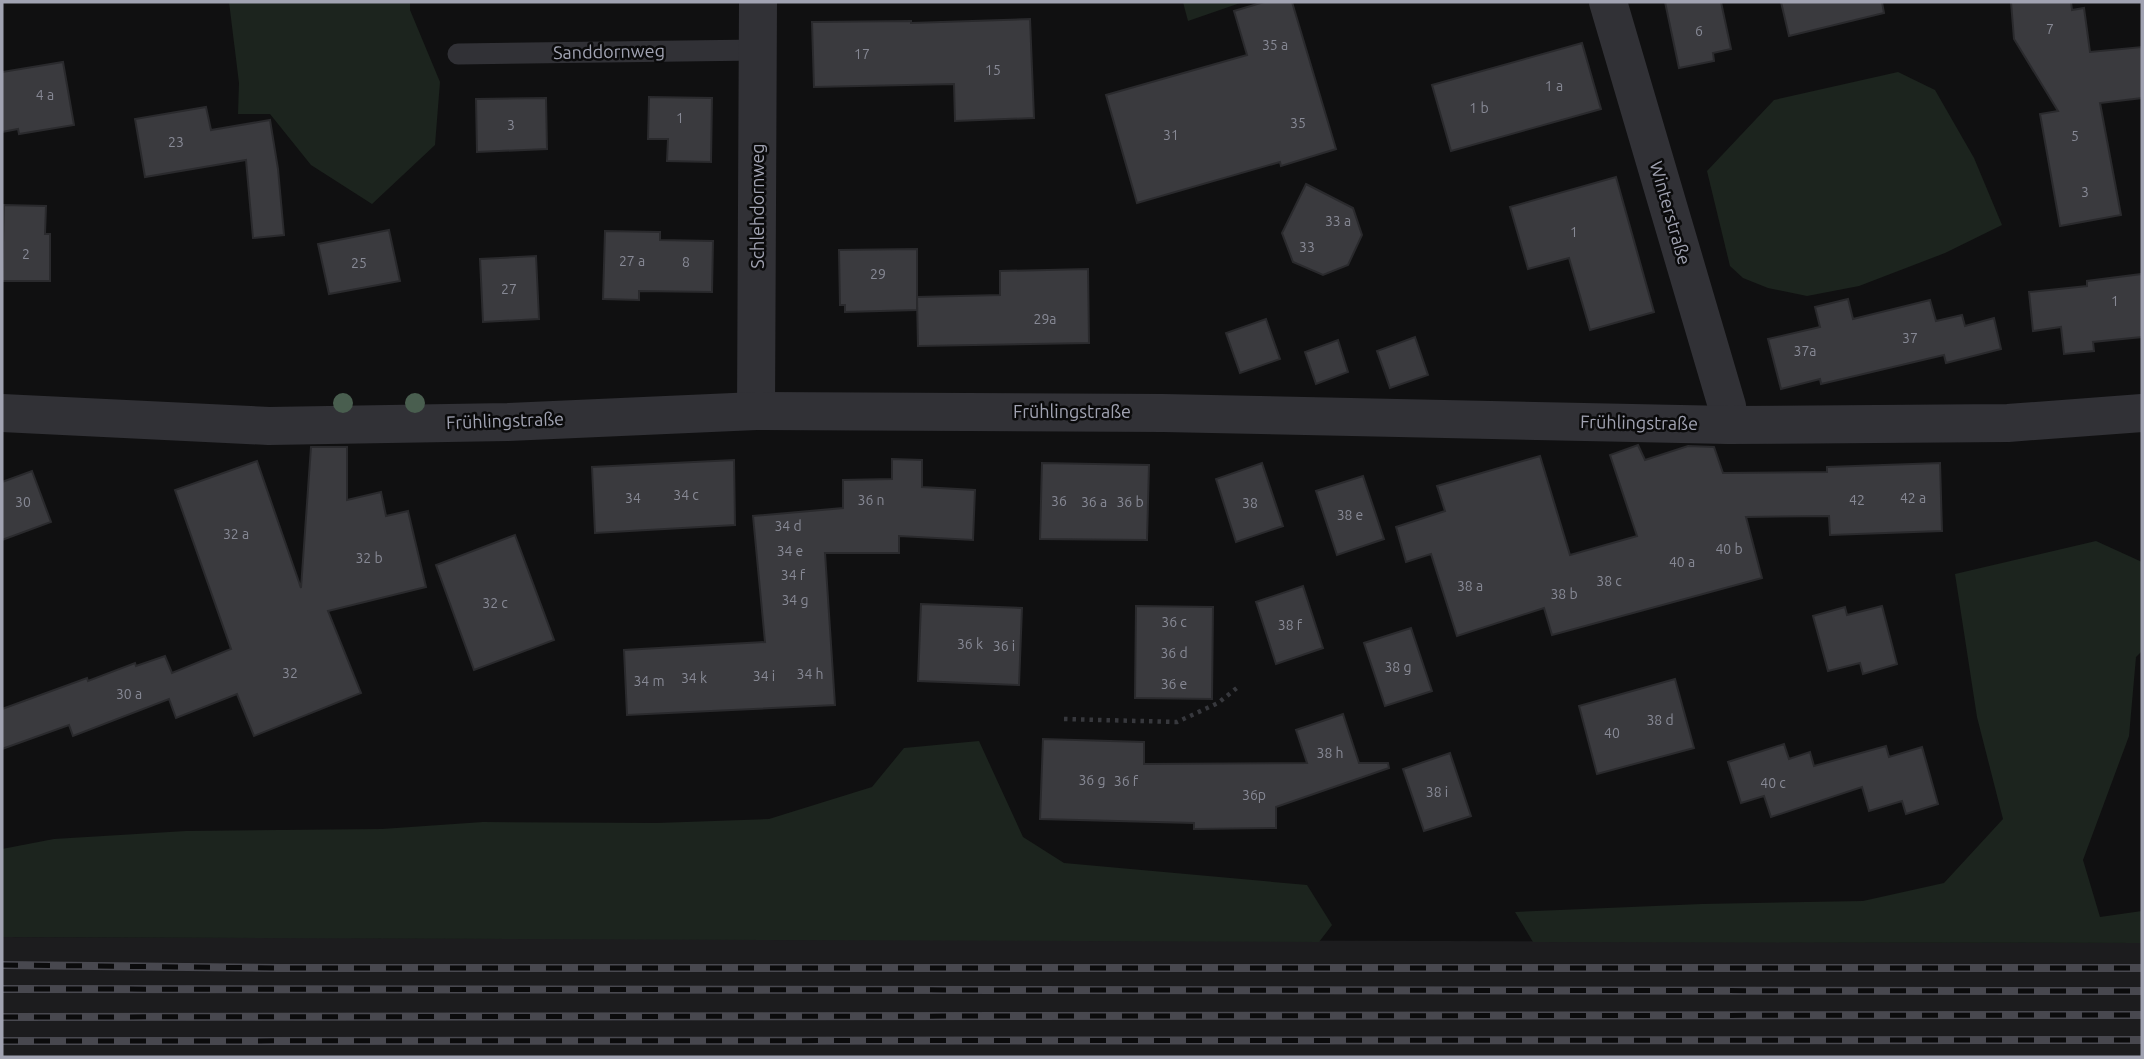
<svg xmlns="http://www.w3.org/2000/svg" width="2144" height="1059" viewBox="0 0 2144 1059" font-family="Ubuntu,sans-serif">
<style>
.built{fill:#1c1c1e}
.green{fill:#1c241e}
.building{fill:#3a3a3e;stroke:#2a2a2d;stroke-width:2}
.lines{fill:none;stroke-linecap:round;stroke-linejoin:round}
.path{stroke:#37383d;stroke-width:4.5;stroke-dasharray:3.5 5;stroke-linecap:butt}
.lane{stroke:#313136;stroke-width:21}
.street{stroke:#313136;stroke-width:38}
.rail-casing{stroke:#48484f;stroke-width:8}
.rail{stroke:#0b0b0c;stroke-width:5;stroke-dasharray:16;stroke-linecap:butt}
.tree{fill:#495e4f}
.labels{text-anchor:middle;stroke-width:5;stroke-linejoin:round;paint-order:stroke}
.number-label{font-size:14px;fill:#878995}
.street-label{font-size:18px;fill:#a1a3b2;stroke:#0b0b0c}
</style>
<rect width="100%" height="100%" fill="#101011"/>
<!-- built -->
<polygon class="built" points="2,937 2142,943 2142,1057 2,1057"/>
<!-- green -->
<g class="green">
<polygon points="229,2 410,2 410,10 440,82 435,145 372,204 311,165 270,114 238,114 239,83"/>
<polygon points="1183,2 1243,2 1188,21"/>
<polygon points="1898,72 1935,90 1974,158 2002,225 1945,253 1859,286 1807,296 1768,288 1743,278 1730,266 1707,171 1774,100"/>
<polygon points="2096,541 2142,562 2142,651 2136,657 2129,736 2083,860 2100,917 2142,911 2142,943 1533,942 1515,912 1702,904 1863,901 1944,883 2003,819 1977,717 1955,574"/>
<polygon points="979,741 1023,837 1064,863 1307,885 1332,925 1319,942 2,937 2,849 54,839 186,831 382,829 483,822 657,823 769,819 872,787 904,748"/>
</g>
<!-- building -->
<g class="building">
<polygon points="1264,2 1292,2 1336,149 1281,166 1280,162 1137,203 1106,95 1247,55 1234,11"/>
<polygon points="1665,2 1721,2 1731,49 1713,53 1714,61 1679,68"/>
<polygon points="1781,2 1882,2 1884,13 1789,36"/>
<polygon points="2011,2 2071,2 2072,10 2084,8 2090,52 2142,47 2142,98 2100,103 2121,215 2060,226 2040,114 2058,111 2014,39"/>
<polygon points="1030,19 1034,118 955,121 954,84 814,87 812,22 911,21 911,23"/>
<polygon points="1582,43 1601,109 1451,151 1432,85"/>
<polygon points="63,62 74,125 19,134 18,129 2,132 2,72"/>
<polygon points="649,97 712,98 711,162 667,161 668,139 648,139"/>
<polygon points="546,98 547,149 477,152 476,99"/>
<polygon points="206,107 211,130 270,120 278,169 284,235 253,238 246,160 145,177 135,119"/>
<polygon points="1616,177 1654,312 1590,330 1569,258 1528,269 1510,207"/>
<polygon points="1306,184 1353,208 1362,235 1348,265 1323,275 1293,262 1282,233"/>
<polygon points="4,205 46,206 45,234 50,234 50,281 2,281"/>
<polygon points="389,230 400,281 329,294 318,244"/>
<polygon points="605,231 660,232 660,240 713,241 712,292 639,291 639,300 603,299"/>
<polygon points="917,249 917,310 845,312 845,305 840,305 839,250"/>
<polygon points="536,256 539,319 483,322 480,259"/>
<polygon points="1088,269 1089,343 918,346 917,297 1000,295 1000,271"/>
<polygon points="2142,274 2142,337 2093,342 2094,351 2064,354 2061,327 2033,331 2029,292 2087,286 2087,281"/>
<polygon points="1848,299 1853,319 1930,300 1936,321 1962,315 1965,326 1994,318 2001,349 1946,363 1944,355 1821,384 1820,379 1781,389 1768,339 1820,327 1815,307"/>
<polygon points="1266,319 1280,359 1240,373 1226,333"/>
<polygon points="1415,337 1428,375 1390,388 1377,351"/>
<polygon points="1338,340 1348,372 1316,384 1305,352"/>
<polygon points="1638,445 1645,460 1688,446 1714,447 1723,473 1827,472 1827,467 1940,463 1942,531 1830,535 1829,516 1746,517 1762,578 1552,635 1544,608 1457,636 1431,554 1406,562 1396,527 1445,511 1437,486 1540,456 1570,555 1637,536 1610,455"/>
<polygon points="311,447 347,447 347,500 381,492 386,516 408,511 426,587 328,611 361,693 254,736 237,694 176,718 169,699 73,736 69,725 2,749 2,709 87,678 88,681 135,663 136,666 165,656 172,673 231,649 175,490 257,461 301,588"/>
<polygon points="892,459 922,460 922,487 975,490 973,540 899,536 899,553 825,553 835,705 627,715 624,650 765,642 753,516 843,508 843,480 892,479"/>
<polygon points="734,460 735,525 595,533 592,467"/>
<polygon points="1042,463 1149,465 1147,540 1040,539"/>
<polygon points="1262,463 1283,526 1236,542 1216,479"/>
<polygon points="32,471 51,522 2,540 2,482"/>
<polygon points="1363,476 1384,539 1337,555 1316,491"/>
<polygon points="515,535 554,640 474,670 436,565"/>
<polygon points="1303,586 1323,648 1276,664 1256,602"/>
<polygon points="921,604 1022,608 1019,685 918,681"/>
<polygon points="1136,606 1213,607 1212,699 1135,698"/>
<polygon points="1882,606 1897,664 1863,674 1860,663 1828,671 1813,616 1845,607 1847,615"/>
<polygon points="1411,628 1432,691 1385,706 1364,643"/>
<polygon points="1675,679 1694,748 1597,774 1579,706"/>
<polygon points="1343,714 1359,763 1388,763 1389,768 1276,807 1276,828 1194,829 1194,823 1040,819 1043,739 1144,742 1144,764 1307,763 1296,730"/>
<polygon points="1784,744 1789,759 1810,752 1814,766 1886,746 1889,757 1922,747 1938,804 1906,814 1902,801 1869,811 1862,787 1771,817 1764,796 1741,803 1728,762"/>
<polygon points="1450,753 1471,816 1424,831 1403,769"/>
</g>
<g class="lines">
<!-- path -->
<polyline class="path" points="1064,719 1177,722 1218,703 1238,687"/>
<!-- lane -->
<polyline class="lane" points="458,54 759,50"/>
<!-- street -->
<g class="street">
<polyline points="1608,2 1727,406 1729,425"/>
<polyline points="756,411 758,2"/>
<polyline points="2,413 269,426 508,422 756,411 1163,413 1729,425 2008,423 2142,413"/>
</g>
<!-- rail casing -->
<g class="rail-casing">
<g id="rail">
<polyline points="2,965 280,968 2142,968"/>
<polyline points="2,989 2142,991"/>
<polyline points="2,1017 2142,1015"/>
<polyline points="2,1041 2142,1040"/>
</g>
</g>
<!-- rail -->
<use href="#rail" class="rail"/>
</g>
<!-- trees -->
<g class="tree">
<circle cx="343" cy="403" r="10"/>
<circle cx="415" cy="403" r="10"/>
</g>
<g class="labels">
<!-- number labels -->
<g class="number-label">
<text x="2050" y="34">7</text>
<text x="1699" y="36">6</text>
<text x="1275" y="50">35 a</text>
<text x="862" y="59">17</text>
<text x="993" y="75">15</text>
<text x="1554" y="91">1 a</text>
<text x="45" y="100">4 a</text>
<text x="1479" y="113">1 b</text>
<text x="680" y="123">1</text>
<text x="1298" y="128">35</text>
<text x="511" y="130">3</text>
<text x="1171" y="140">31</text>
<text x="2075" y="141">5</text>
<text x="176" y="147">23</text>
<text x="2085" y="197">3</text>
<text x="1338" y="226">33 a</text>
<text x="1574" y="237">1</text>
<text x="1307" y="252">33</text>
<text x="26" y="259">2</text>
<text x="632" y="266">27 a</text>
<text x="686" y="267">8</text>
<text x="359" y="268">25</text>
<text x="878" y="279">29</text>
<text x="509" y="294">27</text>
<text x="2115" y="306">1</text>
<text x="1045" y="324">29a</text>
<text x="1910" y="343">37</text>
<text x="1805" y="356">37a</text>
<text x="686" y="500">34 c</text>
<text x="633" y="503">34</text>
<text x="1913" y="503">42 a</text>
<text x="871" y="505">36 n</text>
<text x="1857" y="505">42</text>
<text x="1059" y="506">36</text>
<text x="23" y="507">30</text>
<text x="1094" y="507">36 a</text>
<text x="1130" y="507">36 b</text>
<text x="1250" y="508">38</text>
<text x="1350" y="520">38 e</text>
<text x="788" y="531">34 d</text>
<text x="236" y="539">32 a</text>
<text x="1729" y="554">40 b</text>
<text x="790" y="556">34 e</text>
<text x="369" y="563">32 b</text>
<text x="1682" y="567">40 a</text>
<text x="793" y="580">34 f</text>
<text x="1609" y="586">38 c</text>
<text x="1470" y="591">38 a</text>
<text x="1564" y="599">38 b</text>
<text x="795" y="605">34 g</text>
<text x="495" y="608">32 c</text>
<text x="1174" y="627">36 c</text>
<text x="1290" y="630">38 f</text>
<text x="970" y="649">36 k</text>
<text x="1004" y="651">36 i</text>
<text x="1174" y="658">36 d</text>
<text x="1398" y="672">38 g</text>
<text x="290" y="678">32</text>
<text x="810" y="679">34 h</text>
<text x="764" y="681">34 i</text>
<text x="694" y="683">34 k</text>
<text x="649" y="686">34 m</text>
<text x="1174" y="689">36 e</text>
<text x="129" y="699">30 a</text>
<text x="1660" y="725">38 d</text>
<text x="1612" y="738">40</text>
<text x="1330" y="758">38 h</text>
<text x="1092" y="785">36 g</text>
<text x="1126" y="786">36 f</text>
<text x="1773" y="788">40 c</text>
<text x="1437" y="797">38 i</text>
<text x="1254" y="800">36p</text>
</g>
<!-- street labels -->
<g class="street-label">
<text transform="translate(609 52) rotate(-1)" y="6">Sanddornweg</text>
<text transform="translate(758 206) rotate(-90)" y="6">Schlehdornweg</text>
<text transform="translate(1670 213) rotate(74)" y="6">Winterstraße</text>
<text x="1072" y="418">Frühlingstraße</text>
<text transform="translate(505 421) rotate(-2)" y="6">Frühlingstraße</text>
<text transform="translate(1639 423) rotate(1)" y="6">Frühlingstraße</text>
</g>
</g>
<!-- border -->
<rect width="2144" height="1059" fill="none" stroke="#a1a3b2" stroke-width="7"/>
</svg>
